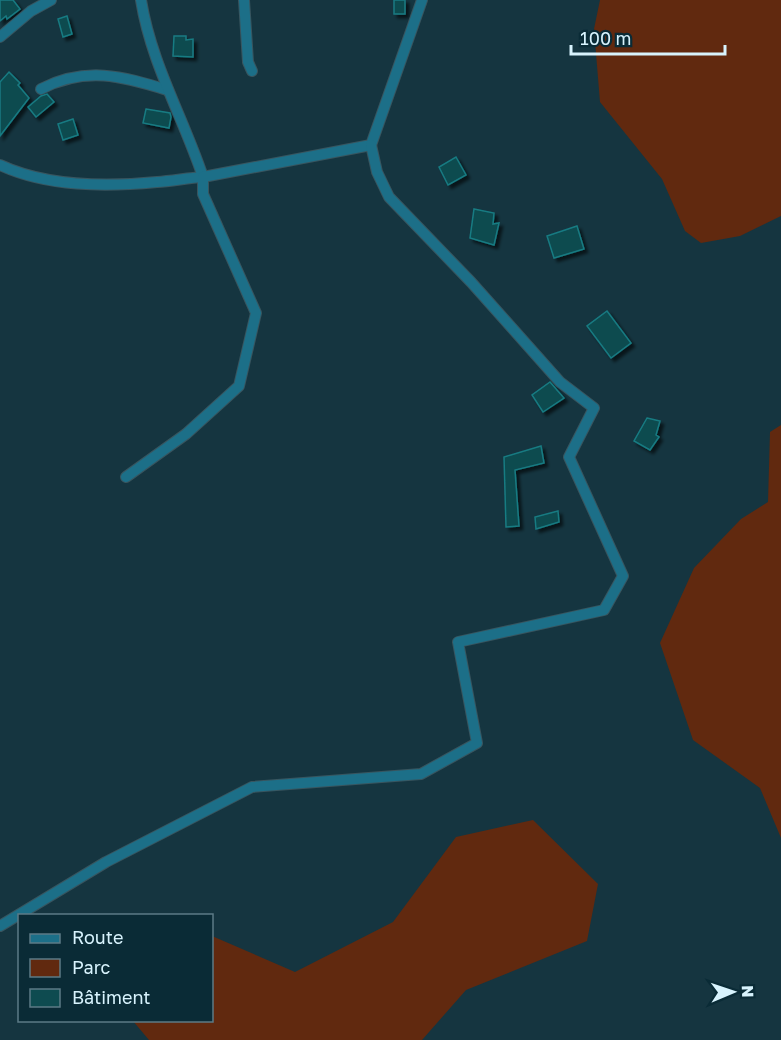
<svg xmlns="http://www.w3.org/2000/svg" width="781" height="1040" viewBox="0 0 781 1040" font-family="'Golos Text',sans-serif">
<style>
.green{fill:#61290f}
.building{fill:#0e4b50;stroke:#187b82;stroke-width:1.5;filter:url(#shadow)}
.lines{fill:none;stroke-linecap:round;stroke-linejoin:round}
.street-casing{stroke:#38555f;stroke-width:12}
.street{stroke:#1c6f88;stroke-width:10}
</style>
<defs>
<filter id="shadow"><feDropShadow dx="3.5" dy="3.5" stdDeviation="1.5" flood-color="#0009"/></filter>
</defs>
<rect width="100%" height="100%" fill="#153540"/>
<!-- green -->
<g class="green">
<polygon points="600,0 781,0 781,216 740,236 701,243 685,231 662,179 600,102 594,29"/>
<polygon points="781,425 781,838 760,788 693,740 660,643 694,568 741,519 768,502 770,432"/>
<polygon points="533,820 598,884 587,941 466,990 422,1040 149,1040 133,1021 212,1020 212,936 295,972 393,922 456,837"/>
</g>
<!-- building -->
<g class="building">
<polygon points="0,0 13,0 20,9 7,19 6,16 0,21"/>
<rect x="394" y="0" width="11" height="14"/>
<polygon points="67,16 72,34 63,37 58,19"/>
<polygon points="174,36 186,36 186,40 193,39 193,57 173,56"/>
<polygon points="9,72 20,83 18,85 29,98 0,136 0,82"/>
<polygon points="47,94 54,102 36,117 28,107 41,96"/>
<polygon points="146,109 170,113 171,117 169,128 143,123"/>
<polygon points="73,119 78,135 63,140 58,124"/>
<polygon points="456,157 466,175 448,185 439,167"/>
<polygon points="474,209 494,213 493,224 499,223 494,245 470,238"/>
<polygon points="577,226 584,249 554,258 547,236"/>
<polygon points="607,311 631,343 611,358 587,326"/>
<polygon points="550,382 564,398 543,412 532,395"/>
<polygon points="647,418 660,421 656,435 659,437 650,450 634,441"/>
<polygon points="541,446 544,463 515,470 519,526 506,527 504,457"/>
<polygon points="558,511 559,522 536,529 535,517"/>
</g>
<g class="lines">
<!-- street casing -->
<g class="street-casing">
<g id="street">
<polyline points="244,0 248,62 252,71"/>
<polyline points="0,37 31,11 51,0"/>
<path d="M41 89C86 66 122 76 167 90"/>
<path d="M0 165C47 187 105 187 157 182 172 181 188 178 203 177 183 117 151 63 141 0"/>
<polyline points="126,477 186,434 239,386 256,313 203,194 203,177 371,145 422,0"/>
<polyline points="0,926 106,862 252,787 421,774 477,743 458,642 604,610 623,576 569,457 594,408 560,382 471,282 389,197 377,172 371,145"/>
</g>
</g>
<!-- street -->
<use href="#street" class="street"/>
</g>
<!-- legend -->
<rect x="18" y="914" width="195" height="108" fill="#0a2b36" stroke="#5c7b86" stroke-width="1.5"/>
<rect x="30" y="934" width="30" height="9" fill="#1c6f88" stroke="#5c7b86" stroke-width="1.5"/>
<text x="72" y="944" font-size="18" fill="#d8f3fd">Route</text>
<rect x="30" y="959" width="30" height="18" fill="#61290f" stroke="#5c7b86" stroke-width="1.5"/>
<text x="72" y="974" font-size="18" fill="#d8f3fd">Parc</text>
<rect x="30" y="989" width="30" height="18" fill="#0e4b50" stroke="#5c7b86" stroke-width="1.5"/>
<text x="72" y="1004" font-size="18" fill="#d8f3fd">Bâtiment</text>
<!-- north arrow -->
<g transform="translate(733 992) rotate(88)" stroke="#0a2b36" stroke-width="4.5" paint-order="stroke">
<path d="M0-4.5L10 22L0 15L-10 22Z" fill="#d8f3fd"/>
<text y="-9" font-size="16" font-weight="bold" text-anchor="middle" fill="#d8f3fd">N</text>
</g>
<!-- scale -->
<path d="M571 45v9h154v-9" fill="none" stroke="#d8f3fd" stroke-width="3"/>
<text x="580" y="45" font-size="18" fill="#d8f3fd" stroke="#0a2b36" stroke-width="4.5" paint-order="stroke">100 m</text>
</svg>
